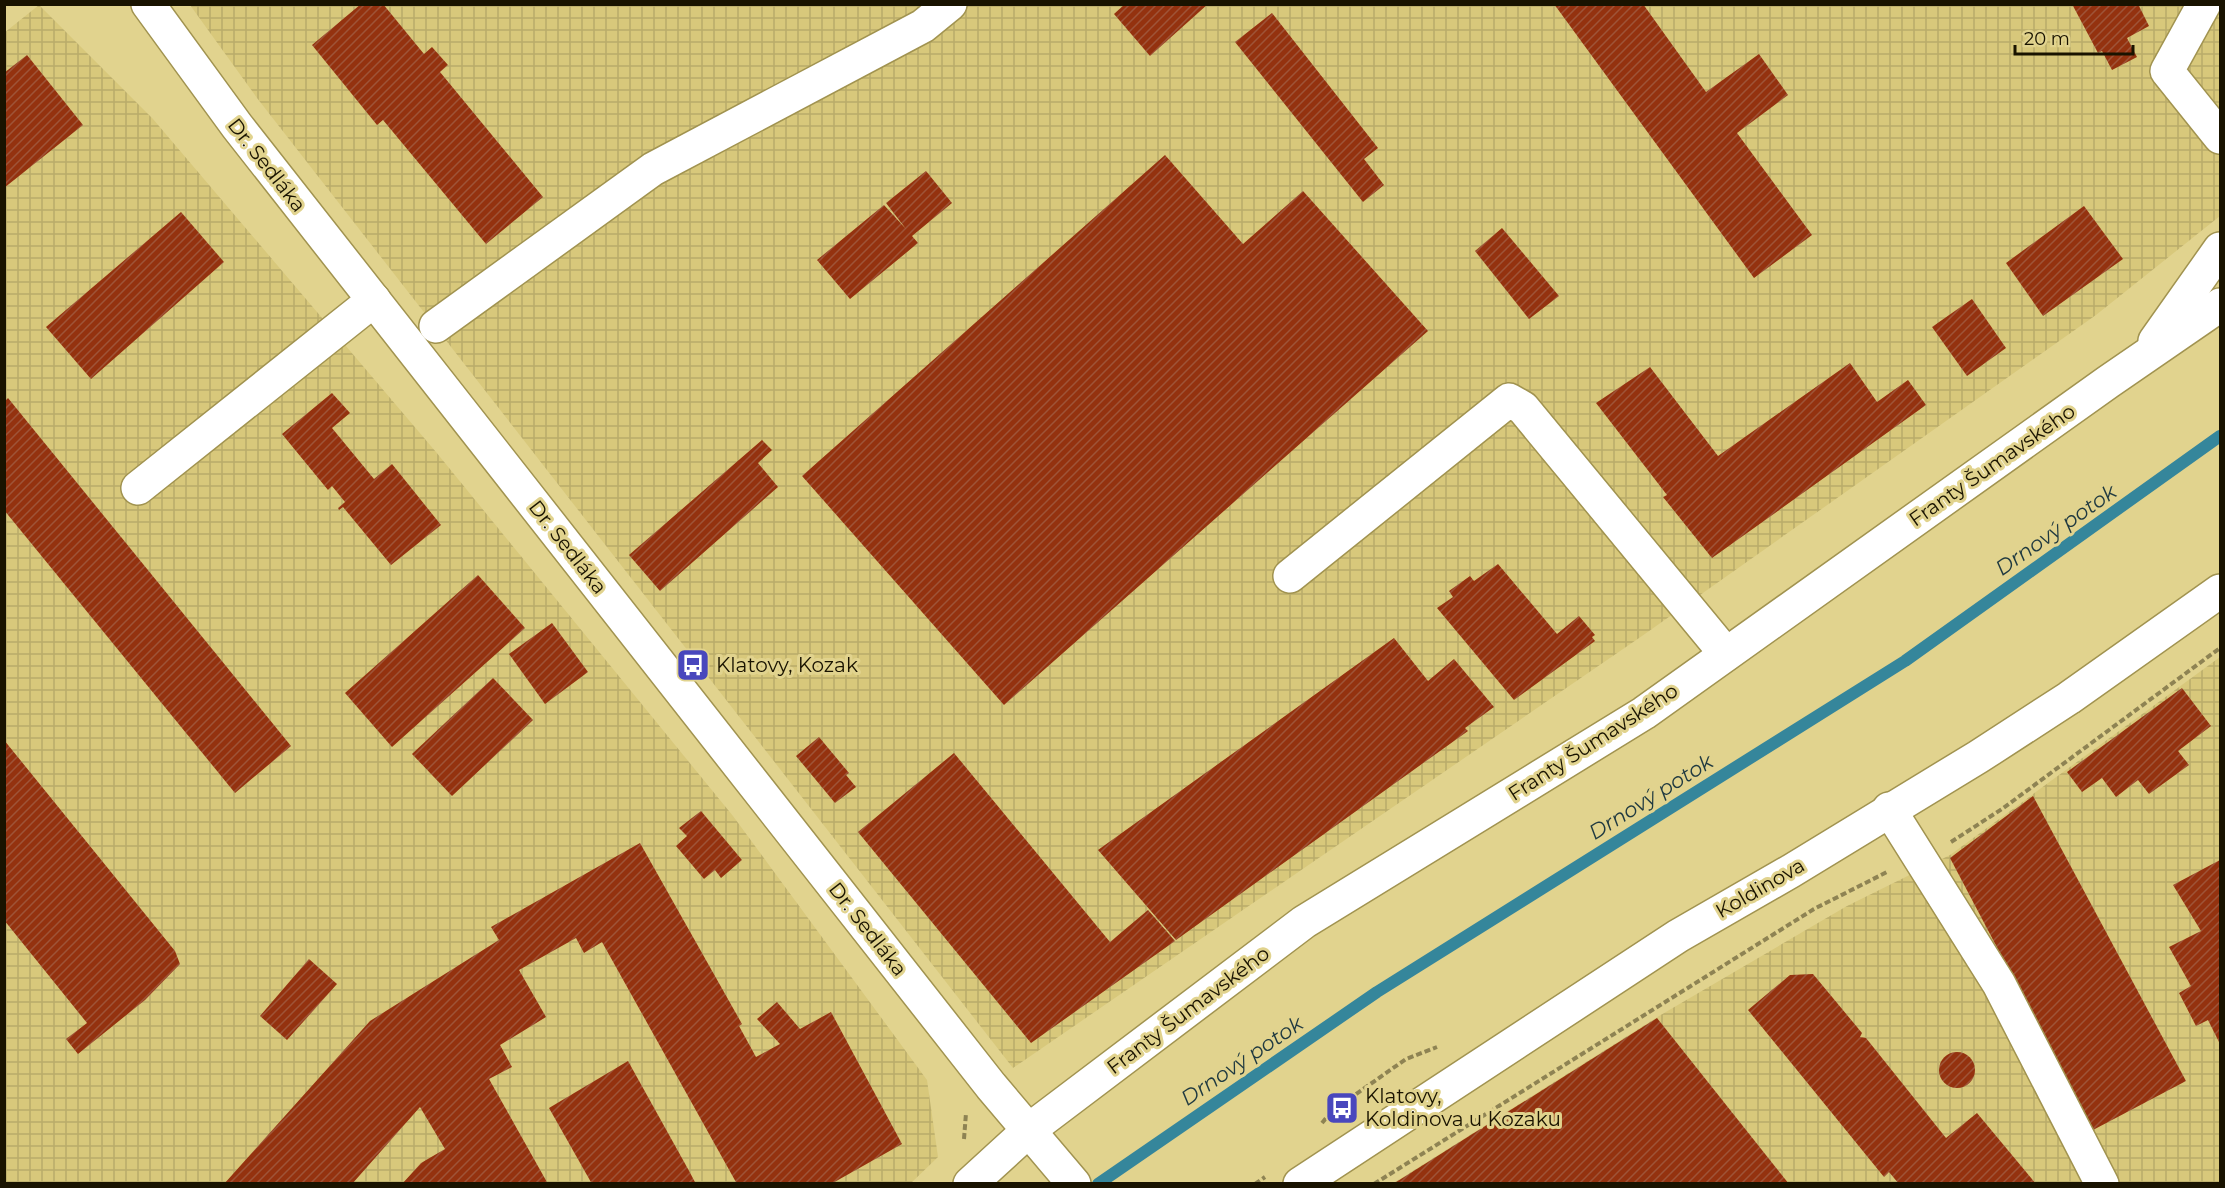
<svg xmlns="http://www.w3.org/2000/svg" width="2225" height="1188" viewBox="0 0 2225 1188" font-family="Montserrat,sans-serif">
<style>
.industrial{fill:url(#industrial-grid)}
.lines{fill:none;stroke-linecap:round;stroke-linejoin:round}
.stream{stroke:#35869b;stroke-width:12}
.building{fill:url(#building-hatch)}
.minor-casing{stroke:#a19350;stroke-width:36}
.path{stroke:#8e8353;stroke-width:4;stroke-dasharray:6 3;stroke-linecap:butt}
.minor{stroke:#fff;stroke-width:33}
.labels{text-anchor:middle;stroke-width:6;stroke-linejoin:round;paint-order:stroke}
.street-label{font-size:20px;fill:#191300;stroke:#e1d38e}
.poi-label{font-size:20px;fill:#191300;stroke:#e1d38e;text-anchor:start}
.water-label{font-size:21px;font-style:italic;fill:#1f3940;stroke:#e1d38e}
</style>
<defs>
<pattern id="industrial-grid" width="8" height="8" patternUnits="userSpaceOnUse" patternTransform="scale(1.5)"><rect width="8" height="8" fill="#d8c87b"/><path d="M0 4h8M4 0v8" fill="none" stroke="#b9ab69"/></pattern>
<pattern id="building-hatch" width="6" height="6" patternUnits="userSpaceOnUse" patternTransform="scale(1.5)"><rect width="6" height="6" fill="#94320f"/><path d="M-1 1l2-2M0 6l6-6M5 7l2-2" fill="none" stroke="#9e5438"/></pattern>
</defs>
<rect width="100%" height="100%" fill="#e1d38e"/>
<!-- industrial -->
<g class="industrial">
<polygon points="39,5 153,119 436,452 733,816 927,1080 938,1157 910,1184 5,1184 4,33"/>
<polygon points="190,5 2220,5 2220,216 2096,315 1642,636 1013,1068 257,98"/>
<polygon points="2220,657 2220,1183 1392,1184 1659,1016 1847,906 1950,855"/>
</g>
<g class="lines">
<!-- stream -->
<polyline class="stream" points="1098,1184 1377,992 1905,661 2220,436"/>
</g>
<!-- building -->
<g class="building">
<polygon points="361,4 383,4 424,54 432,47 448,65 440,72 543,197 486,244 383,120 377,125 312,45"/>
<polygon points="1125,4 1208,4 1150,56 1114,14"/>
<polygon points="1554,4 1643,4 1706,92 1759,54 1788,95 1737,133 1812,235 1754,278"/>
<polygon points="2072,4 2138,4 2149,26 2127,38 2137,57 2112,70 2102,51 2098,53"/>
<polygon points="1272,13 1378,148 1364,159 1384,185 1363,202 1235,42"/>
<polygon points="27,55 83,125 4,188 4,73"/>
<polygon points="1165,155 1243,244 1303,191 1428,331 1004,705 802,476"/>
<polygon points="926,171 952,203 912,236 918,243 850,299 817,260 884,205 906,229 886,203"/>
<polygon points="2084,206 2123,259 2043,316 2006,263"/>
<polygon points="181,212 224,262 91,379 46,327"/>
<polygon points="1502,228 1559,296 1529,319 1475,251"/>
<polygon points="1972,299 2006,348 1967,376 1932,327"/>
<polygon points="1850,363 1877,402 1908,380 1926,405 1712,558 1663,497 1667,495 1596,403 1650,367 1718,456"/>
<polygon points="332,393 350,413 332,428 374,479 392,464 441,525 391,565 343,507 339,510 338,508 345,502 332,486 328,490 282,434"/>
<polygon points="8,398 291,746 235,793 4,510 4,402"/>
<polygon points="762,440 772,450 758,463 778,487 660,591 629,555"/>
<polygon points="1498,564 1557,634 1579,616 1595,635 1592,637 1595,641 1514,700 1437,608 1453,597 1449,591 1470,576 1474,581"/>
<polygon points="478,575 525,628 392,747 345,693"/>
<polygon points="552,623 588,672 545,704 509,654"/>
<polygon points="1394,638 1428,681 1454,659 1494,707 1465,728 1468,731 1176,940 1098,850"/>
<polygon points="493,678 533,720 452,796 412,754"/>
<polygon points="2182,688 2211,726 2178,751 2189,765 2149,794 2138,780 2116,797 2102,778 2082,792 2067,772"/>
<polygon points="819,737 849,773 846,775 856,787 835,803 796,756"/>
<polygon points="4,740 175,951 180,964 145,1000 78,1054 66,1039 87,1023 4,920"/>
<polygon points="954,753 1110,942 1148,910 1175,941 1031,1043 858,832"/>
<polygon points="2033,796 2186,1081 2093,1130 1950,858"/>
<polygon points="701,811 742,860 721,878 715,870 704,879 676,846 687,836 679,828"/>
<polygon points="640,843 742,1024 739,1026 756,1057 780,1044 757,1019 777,1002 800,1029 831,1012 902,1144 831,1184 737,1184 602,942 584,953 576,938 519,970 546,1017 500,1045 512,1067 489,1079 548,1184 402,1184 421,1163 445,1149 420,1107 352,1184 224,1184 370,1021 499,940 491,927"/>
<polygon points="2220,860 2220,1044 2208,1020 2196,1026 2179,993 2191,986 2169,947 2201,931 2173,885"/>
<polygon points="309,959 337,984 287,1040 260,1016"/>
<polygon points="1813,974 1862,1033 1860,1037 1866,1038 1946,1138 1977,1113 2036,1184 1899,1184 1889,1172 1884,1177 1748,1010 1790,975"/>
<polygon points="1657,1018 1789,1184 1393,1184"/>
<circle cx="1957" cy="1070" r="18"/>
<polygon points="628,1061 688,1169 696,1184 592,1184 549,1108"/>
</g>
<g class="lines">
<!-- minor casing -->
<g class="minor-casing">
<g id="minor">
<polyline points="148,4 237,126 991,1086 1074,1184"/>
<polyline points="2204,4 2167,71 2220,137"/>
<polyline points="436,326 653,169 923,26 950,4"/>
<polyline points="2155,341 2220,249"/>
<polyline points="138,488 374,300"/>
<polyline points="1290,576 1509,400 1523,408 1726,654"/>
<polyline points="1889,809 1999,984 2102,1184"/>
<polyline points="970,1184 1029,1130 1304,922 1644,713 2108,382 2220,305"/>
<polyline points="1300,1184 1678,936 1791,871 1978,757 2069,698 2220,591"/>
</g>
</g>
<!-- path -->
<g class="path">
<polyline points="1951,842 2002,809 2220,648"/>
<polyline points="1322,1123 1332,1111 1406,1059 1437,1047"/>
<polyline points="964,1139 966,1113"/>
<polyline points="1255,1184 1265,1177"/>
<polyline points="1374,1184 1814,909 1887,872"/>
</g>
<!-- minor -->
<use href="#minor" class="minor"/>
</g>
<!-- icons -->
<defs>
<g id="bus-square" transform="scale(1.725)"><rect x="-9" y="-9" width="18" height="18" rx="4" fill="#4947bd" stroke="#e1d38e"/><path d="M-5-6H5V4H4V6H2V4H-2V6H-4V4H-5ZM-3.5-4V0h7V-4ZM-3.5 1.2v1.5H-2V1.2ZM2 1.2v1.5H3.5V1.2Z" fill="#fff"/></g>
</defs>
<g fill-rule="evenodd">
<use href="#bus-square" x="693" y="665"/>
<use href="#bus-square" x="1342" y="1108"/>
</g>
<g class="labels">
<!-- street labels -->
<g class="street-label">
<text transform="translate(267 165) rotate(52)" y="7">Dr. Sedláka</text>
<text transform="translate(1992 465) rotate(-35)" y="7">Franty Šumavského</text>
<text transform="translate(568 547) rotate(52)" y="7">Dr. Sedláka</text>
<text transform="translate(1593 742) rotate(-33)" y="7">Franty Šumavského</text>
<text transform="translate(1760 888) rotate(-30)" y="7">Koldinova</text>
<text transform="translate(868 929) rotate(52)" y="7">Dr. Sedláka</text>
<text transform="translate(1188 1010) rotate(-37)" y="7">Franty Šumavského</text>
</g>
<!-- poi labels -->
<g class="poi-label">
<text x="716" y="672">Klatovy, Kozak</text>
<text x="1365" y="1103">Klatovy,<tspan x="1365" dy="23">Koldinova u Kozaku</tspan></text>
</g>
<!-- water labels -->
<g class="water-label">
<text transform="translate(2056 530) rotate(-35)" y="7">Drnový potok</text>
<text transform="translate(1651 797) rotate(-32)" y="7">Drnový potok</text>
<text transform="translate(1242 1061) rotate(-34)" y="7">Drnový potok</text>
</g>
</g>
<!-- border -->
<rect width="2225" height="1188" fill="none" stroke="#191300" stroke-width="12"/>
<!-- scale -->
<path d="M2015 45v9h118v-9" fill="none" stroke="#191300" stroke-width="3"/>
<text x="2024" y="45" font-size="18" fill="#191300" stroke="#e1d38e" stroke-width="4.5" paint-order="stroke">20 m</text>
</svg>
